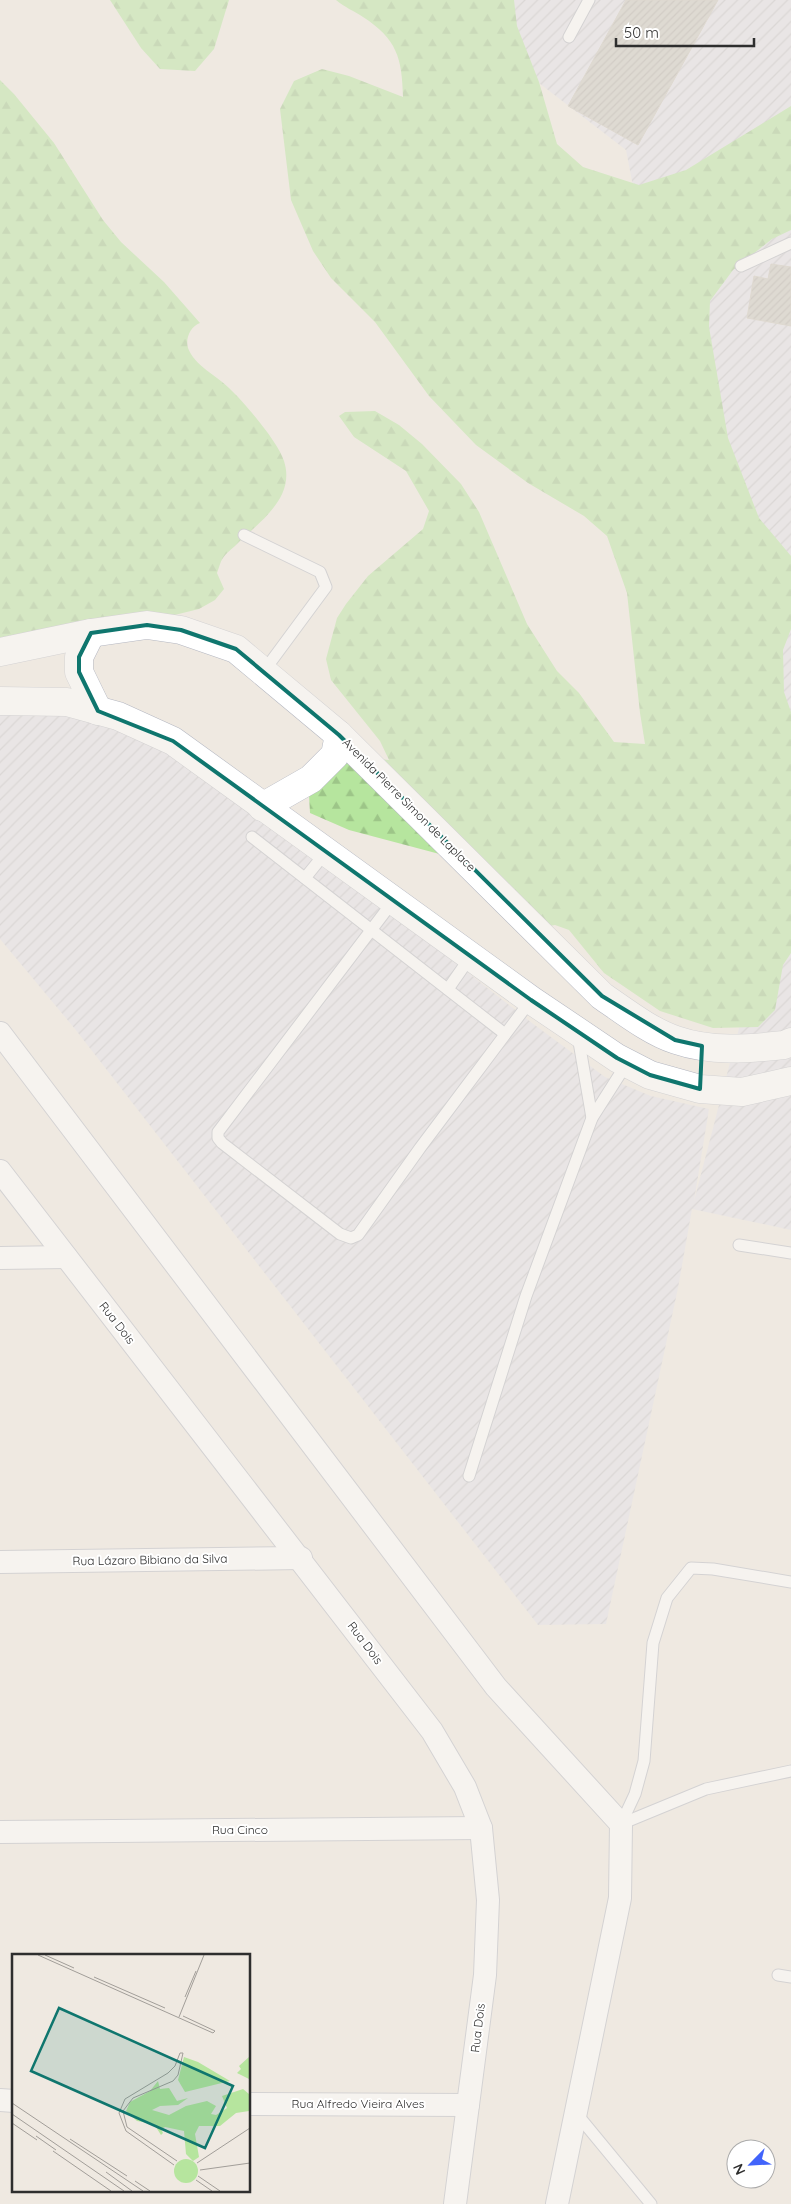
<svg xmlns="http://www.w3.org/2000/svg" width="791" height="2204" viewBox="0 0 791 2204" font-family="Quicksand,sans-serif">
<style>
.industrial{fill:url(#industrial-furrows)}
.forest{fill:url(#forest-firs)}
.building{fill:url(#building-hatch);stroke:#cbc5ba}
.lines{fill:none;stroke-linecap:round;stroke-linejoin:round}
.service-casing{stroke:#b4b7c1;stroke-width:13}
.minor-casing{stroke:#b4b7c1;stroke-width:24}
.tertiary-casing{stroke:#b4b7c1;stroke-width:29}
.service{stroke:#fff;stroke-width:11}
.minor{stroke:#fff;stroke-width:22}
.tertiary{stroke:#fff;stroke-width:28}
.marked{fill:none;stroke:#0f766e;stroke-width:4;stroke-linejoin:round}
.labels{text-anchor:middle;stroke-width:4;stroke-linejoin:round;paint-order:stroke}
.street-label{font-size:12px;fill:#2e2e2e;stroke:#fff}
.inset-road{fill:none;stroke:#a29e99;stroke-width:1}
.view{fill:#0f766e;fill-opacity:0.15;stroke:#0f766e;stroke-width:2.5}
.inset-edge{fill:none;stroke:#2e2e2e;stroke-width:2.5}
</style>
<defs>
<pattern id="industrial-furrows" width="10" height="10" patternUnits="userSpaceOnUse" patternTransform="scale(1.25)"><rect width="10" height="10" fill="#e3e1e8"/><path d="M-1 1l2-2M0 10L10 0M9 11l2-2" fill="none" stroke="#c3c1c7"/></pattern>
<pattern id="forest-firs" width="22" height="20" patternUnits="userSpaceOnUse" patternTransform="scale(1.25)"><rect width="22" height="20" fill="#b6e59e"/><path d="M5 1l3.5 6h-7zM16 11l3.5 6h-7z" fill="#9dc588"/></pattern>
<pattern id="building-hatch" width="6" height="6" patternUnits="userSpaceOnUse" patternTransform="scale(1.25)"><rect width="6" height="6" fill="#cbc7bf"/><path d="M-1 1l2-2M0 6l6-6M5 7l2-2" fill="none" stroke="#afaba4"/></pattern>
</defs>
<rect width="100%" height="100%" fill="#efe9e1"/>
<!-- industrial -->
<polygon class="industrial" points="431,0 791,0 791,1230 692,1209 678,1288 606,1624 538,1625 75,1029 0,939 0,711 63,714 120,722 253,804 532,1023 605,1077 651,1096 709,1109 694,1201 771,905 626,150"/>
<!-- forest -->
<g class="forest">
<polygon points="110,0 229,0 214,49 195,71 160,69 141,48"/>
<path d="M336 0H514L517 26 539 82 557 144 583 167 639 185 686 170 791 106V230L772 239 733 270 710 301 709 327 728 438 759 518 791 556V629L783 650 784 692 791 712V953L783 965 775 1010 758 1027 713 1028 660 1011 604 973 569 930 555 925 538 928 447 856 349 830 310 813 309 794 333 765 361 757 389 760 380 741 331 680 326 659 337 618 346 604 368 576 423 529 429 511 406 471 354 437 339 416 345 412 375 411 399 425 422 444 461 484 479 512 527 624 557 671 579 693 614 742 645 744 640 713 627 593 607 536 584 516 528 483 476 445 429 396 375 322 331 278 313 251 291 200 280 109 294 81 322 69 349 76 403 97C402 58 397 39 363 17 354 11 344 7 336 0Z"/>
<path d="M0 80 14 94 54 143 103 220 121 242 164 282 200 323C191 326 185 338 188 348 194 365 217 376 229 388 245 403 278 442 284 461 296 498 259 522 236 545 232 549 226 553 223 558 220 562 219 568 217 573L224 589 215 600 199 609 0 658Z"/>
</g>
<!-- building -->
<g class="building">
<polygon points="626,0 718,0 638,145 568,106"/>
<polygon points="771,264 791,267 791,326 747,318 754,276 768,279"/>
</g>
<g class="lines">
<!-- service casing -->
<g class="service-casing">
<g id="service">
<polyline points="569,37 589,0"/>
<polyline points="741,266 791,243"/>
<polyline points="244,535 320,572 326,587 264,671"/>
<polyline points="252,837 505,1034"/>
<polyline points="305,878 326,852"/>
<polyline points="394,900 218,1132 218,1138 222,1143 340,1234 351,1238 358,1235 420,1148 531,1000"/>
<polyline points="448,989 471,956"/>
<polyline points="578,1036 592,1118"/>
<polyline points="739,1245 791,1253"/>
<polyline points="469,1476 526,1296 592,1118 627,1063"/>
<polyline points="621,1824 635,1794 644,1761 653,1643 667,1598 691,1568 713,1569 791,1582"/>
<polyline points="621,1824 706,1789 791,1771"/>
<polyline points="778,1975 791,1977"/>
<polyline points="576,2113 651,2204"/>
</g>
</g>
<!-- minor casing -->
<g class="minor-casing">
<g id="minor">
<polyline points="0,1033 496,1687 621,1824 620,1898 557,2204"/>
<polyline points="0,1171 432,1731 465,1787 481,1828 488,1900 485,1975 455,2204"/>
<polyline points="0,1258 66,1257"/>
<polyline points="0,1562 301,1558"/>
<polyline points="0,1832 481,1828"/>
<polyline points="0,2100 14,2101"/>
<polyline points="249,2104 468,2105"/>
</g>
</g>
<!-- tertiary casing -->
<g class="tertiary-casing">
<g id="tertiary">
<polyline points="91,633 79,657 79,672 98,711"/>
<path d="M0 652 91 633 147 625 181 630 236 649 339 735 602 996C624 1011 651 1032 676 1040 711 1052 747 1049 784 1045L791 1042"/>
<polyline points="0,701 67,702 118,716 173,741 531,1000 617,1058 650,1075 700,1089 742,1092 791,1081"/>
<polyline points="262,807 311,779 335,755 339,735"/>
</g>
</g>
<!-- service -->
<use href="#service" class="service"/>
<!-- minor -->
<use href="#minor" class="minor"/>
<!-- tertiary -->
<use href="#tertiary" class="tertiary"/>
</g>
<!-- marked area -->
<path d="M0 0H791V2204H0ZM147 625 181 630 236 649 339 735 602 996 675 1040 702 1046 700 1089 650 1075 617 1058 531 1000 173 741 98 711 79 672V657L91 633Z" fill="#efe9e1" fill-opacity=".55" fill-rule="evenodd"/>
<path class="marked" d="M147 625 181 630 236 649 339 735 602 996 675 1040 702 1046 700 1089 650 1075 617 1058 531 1000 173 741 98 711 79 672V657L91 633Z"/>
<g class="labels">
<!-- street labels -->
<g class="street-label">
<text transform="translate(409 805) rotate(45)" y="4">Avenida Pierre Simon de Laplace</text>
<text transform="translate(117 1323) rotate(52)" y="4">Rua Dois</text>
<text transform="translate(150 1560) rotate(-1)" y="4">Rua Lázaro Bibiano da Silva</text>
<text transform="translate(365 1643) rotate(53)" y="4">Rua Dois</text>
<text x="240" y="1834">Rua Cinco</text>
<text transform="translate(478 2028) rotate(-83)" y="4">Rua Dois</text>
<text x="358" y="2108">Rua Alfredo Vieira Alves</text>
</g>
</g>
<!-- overview -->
<g transform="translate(12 1954)">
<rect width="238" height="238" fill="#efe9e1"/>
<path d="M162 217a12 12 0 1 1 24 0a12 12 0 1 1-24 0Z" fill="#b6e59e"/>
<path d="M172 103 186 108 218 127 173 138 166 126ZM237 103H238L237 125 225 119 229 115 227 112ZM146 127 148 135 157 134 165 147 176 144 166 151 148 152 140 156 157 161 174 152 195 147 204 152 199 160 204 161 215 154 210 142 231 135 237 140V157L224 159 208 172H187L183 180 187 203 181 207 174 200 172 177 153 173 149 175 151 179 149 181 142 170 125 167 114 157 118 148 138 137Z" fill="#b6e59e"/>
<path class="inset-road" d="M26 1 201 79 203 77M33 1 62 14M82 23 153 54M173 43 184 17M171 62 203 77M167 63 192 1M0 149 131 237M0 160 112 237M0 169 25 186M24 182 44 196M58 185 115 222M41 197 99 237M165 207 115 173 111 157 121 144 161 127 166 121 171 99M185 209 238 174M162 211 114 177 107 159 113 145 156 119 163 112 168 99H171M188 216 238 209M94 218 120 237M186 222 208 237M184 226 200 237M123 227 138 237"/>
<path class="view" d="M47 54 221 132 193 194 19 117Z"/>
<rect width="238" height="238" class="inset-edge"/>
</g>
<!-- north arrow -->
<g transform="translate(751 2164) rotate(246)"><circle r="24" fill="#ffffff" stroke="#ababab"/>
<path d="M0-4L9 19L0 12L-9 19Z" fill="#4264fb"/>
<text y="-8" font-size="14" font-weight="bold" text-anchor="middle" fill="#2e2e2e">N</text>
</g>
<!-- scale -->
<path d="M616 38v8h138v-8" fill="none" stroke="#2e2e2e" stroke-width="2.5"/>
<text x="624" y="38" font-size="15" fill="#2e2e2e" stroke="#ffffff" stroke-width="4" paint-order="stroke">50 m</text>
</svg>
